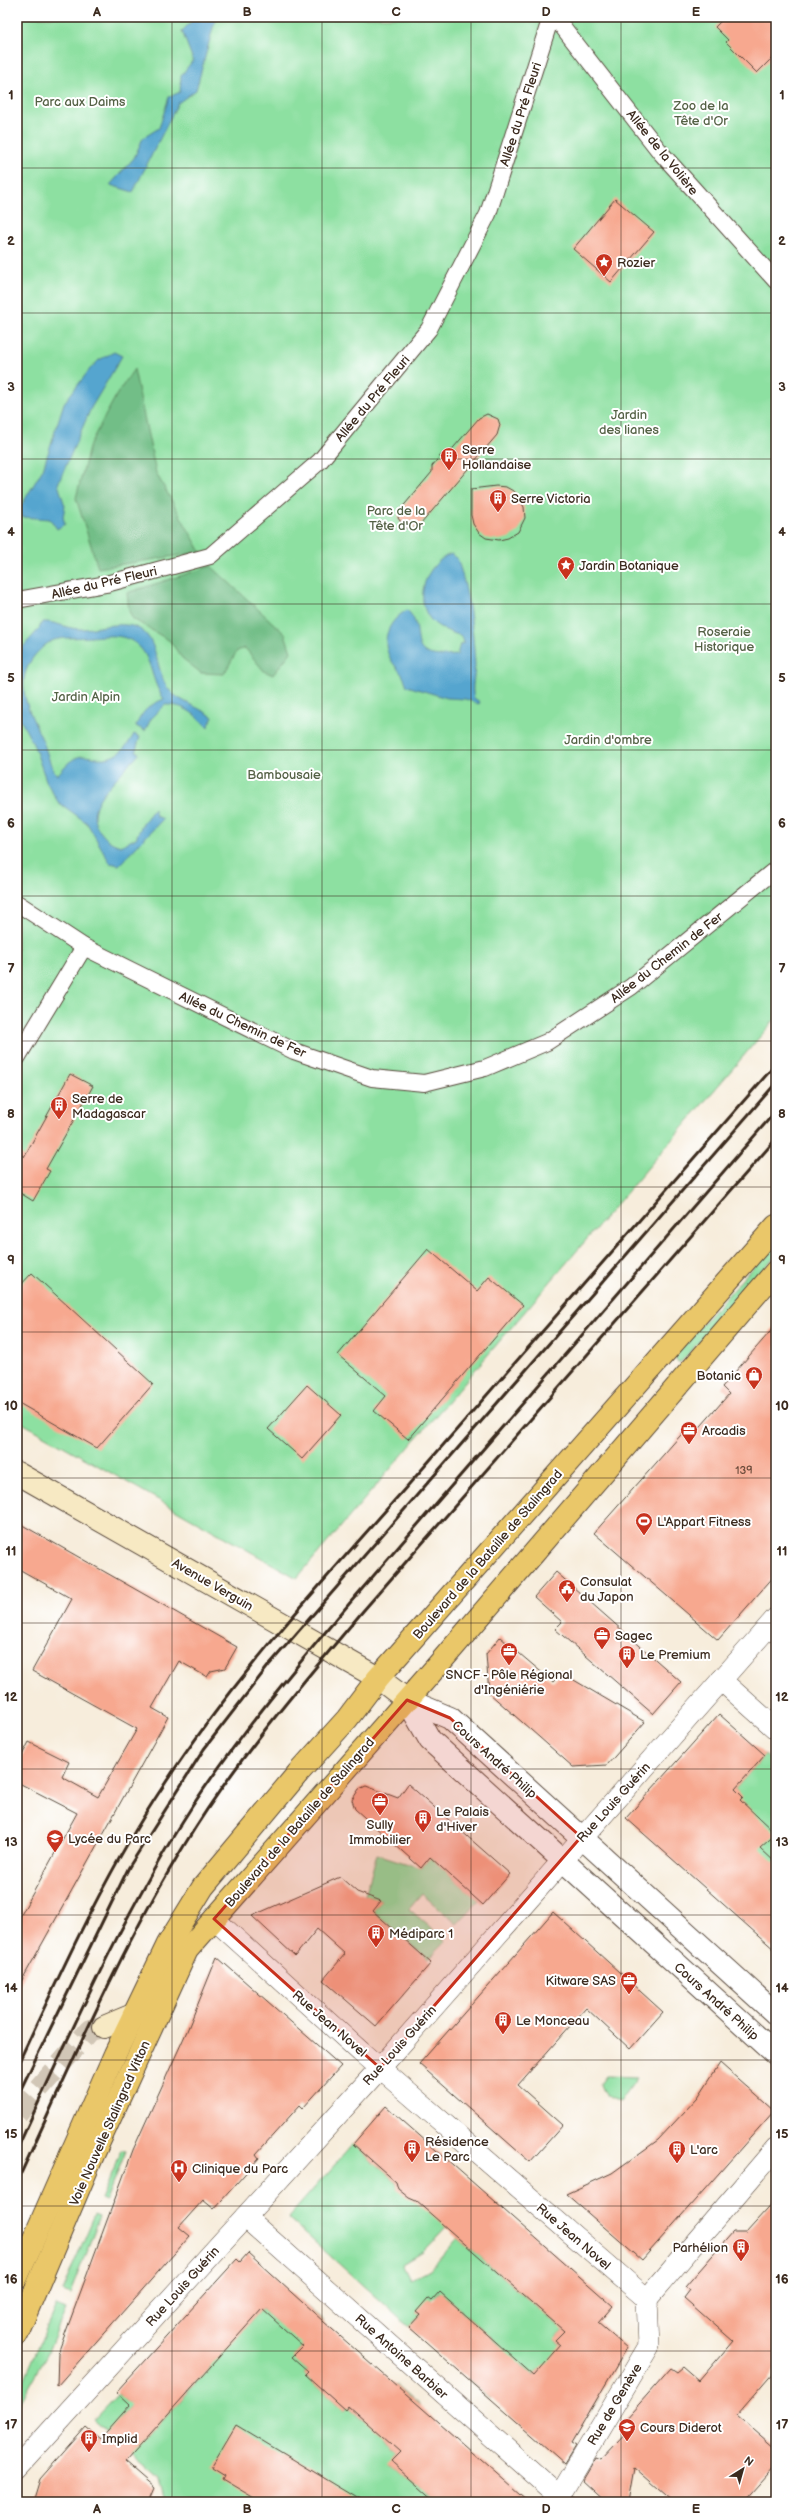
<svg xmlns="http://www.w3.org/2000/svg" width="793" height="2519" viewBox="0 0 793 2519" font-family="'Balsamiq Sans',sans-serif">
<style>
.green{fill:#8de0a1;stroke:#648560}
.forest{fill:#72be87;stroke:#567452}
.water{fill:#55a5cf;stroke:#486876}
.building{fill:#f7a88f}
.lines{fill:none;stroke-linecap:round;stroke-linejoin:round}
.secondary-tunnel{stroke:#d1c6b6;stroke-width:22;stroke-dasharray:22 11;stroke-linecap:butt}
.pedestrian-casing{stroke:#57473a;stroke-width:18}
.minor-casing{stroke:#57473a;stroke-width:22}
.tertiary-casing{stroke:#57473a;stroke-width:24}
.secondary-casing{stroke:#57473a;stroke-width:24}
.primary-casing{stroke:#57473a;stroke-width:24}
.pedestrian{stroke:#fff;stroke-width:16}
.minor{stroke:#fff;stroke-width:21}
.tertiary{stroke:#fff;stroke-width:22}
.secondary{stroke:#f7e9c3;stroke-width:22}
.primary{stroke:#eac769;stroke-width:22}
.rail{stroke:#3b2a1e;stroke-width:3}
.marked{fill:#c8321e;fill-opacity:0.2;stroke:#c8321e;stroke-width:3;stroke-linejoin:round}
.grid{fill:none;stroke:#3b2a1e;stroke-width:1;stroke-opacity:0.55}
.labels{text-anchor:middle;stroke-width:4;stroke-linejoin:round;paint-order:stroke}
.number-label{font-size:11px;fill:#6a4a3a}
.park-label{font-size:13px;fill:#546145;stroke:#fff}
.street-label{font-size:13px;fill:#3b2a1e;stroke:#fff}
.poi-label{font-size:13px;fill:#3b2a1e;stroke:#fff;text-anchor:start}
.neatline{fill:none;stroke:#3b2a1e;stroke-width:1.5}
.grid-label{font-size:13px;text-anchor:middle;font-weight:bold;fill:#3b2a1e}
</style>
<rect width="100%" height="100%" fill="#fff"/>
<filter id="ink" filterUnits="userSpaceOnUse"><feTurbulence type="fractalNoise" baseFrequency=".025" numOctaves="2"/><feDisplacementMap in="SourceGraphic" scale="8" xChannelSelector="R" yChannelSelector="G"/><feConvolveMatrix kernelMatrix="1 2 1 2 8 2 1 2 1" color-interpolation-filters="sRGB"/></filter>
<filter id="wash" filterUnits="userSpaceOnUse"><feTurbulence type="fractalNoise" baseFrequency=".012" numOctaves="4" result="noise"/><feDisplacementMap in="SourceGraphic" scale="16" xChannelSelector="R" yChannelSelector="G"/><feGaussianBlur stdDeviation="0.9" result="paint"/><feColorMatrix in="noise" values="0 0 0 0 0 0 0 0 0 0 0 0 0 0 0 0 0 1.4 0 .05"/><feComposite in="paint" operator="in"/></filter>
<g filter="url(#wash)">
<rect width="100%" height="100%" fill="#f7eddc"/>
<!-- green -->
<g class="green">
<polygon points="17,17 776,17 776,1018 297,1578 17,1420"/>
<polygon points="776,1241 776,1255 681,1362 678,1362 674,1356"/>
<polygon points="765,1755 776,1765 776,1822 773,1825 776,1828 776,1861 768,1870 717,1789 742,1797 735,1789"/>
<polygon points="377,1854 421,1868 430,1857 479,1901 457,1924 422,1894 409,1909 446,1941 428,1959 373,1911 381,1901 365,1895"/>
<path d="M606 2076 637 2077 620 2101C609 2098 603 2095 600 2084Z"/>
<path d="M353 2144 396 2182C400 2194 408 2195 418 2202 428 2209 436 2218 446 2227L422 2252 402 2264 410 2280 431 2269 458 2238 559 2327 568 2326 555 2340 574 2357 564 2369 598 2398 590 2411 541 2368 534 2376 521 2364 490 2399 468 2379 499 2344 440 2292 416 2312 420 2315 409 2327 288 2218Z"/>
<polygon points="122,2150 126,2151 106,2201 101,2199"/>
<polygon points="95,2214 100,2216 70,2294 62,2291"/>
<polygon points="300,2301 324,2321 293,2357 308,2371 305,2374 345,2410 348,2406 363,2420 395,2384 420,2406 398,2429 395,2427 385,2439 400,2452 392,2462 437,2502 165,2502 159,2478 93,2420 118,2394 130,2405 119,2417 145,2440 210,2368 176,2337 224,2351 262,2309 279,2324"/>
<polygon points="56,2305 66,2309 47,2355 18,2407 17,2397"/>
</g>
<!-- forest -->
<g class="forest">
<polygon points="134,369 156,473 201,552 98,568 76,498 90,444 117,394"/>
<polygon points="211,566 285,634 291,652 273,675 264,671 245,648 237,651 224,674 201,673 182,658 170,641 133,619 129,611 127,593"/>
</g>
<!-- water -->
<g class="water">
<polygon points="196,17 216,17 196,90 178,103 133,192 110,185 134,158 143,138 159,128 169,97 180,92 181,76 193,60 182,31"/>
<polygon points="114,352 122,356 91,408 58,484 65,506 63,517 65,524 57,529 50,519 21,517 21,506 43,469 64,403 90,369 99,360"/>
<path d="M451 554 457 558C469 592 473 629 475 664 475 676 471 687 474 698L480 702 479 704 465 699 447 698 407 686C402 671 398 671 391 660 380 640 388 621 407 610 430 632 399 661 457 655L460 644 464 643 462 636C452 633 438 628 431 620 413 599 426 563 451 554Z"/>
<path d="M42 622C55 621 65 628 78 629 100 630 133 614 149 638 159 654 158 679 171 692 178 700 202 709 213 717L208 727C195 715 185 704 165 705L151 719 145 731 136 726C142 711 149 705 164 699 150 681 153 656 135 643 122 633 105 636 91 637 79 638 65 637 54 640 46 643 41 649 35 655 13 682 28 709 41 737 47 749 49 766 57 775 64 768 68 761 78 757 84 755 92 757 97 758 115 760 126 749 134 734L140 737 136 750 139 754 133 761 130 762C118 781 81 804 99 830 106 839 110 843 121 846L136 838 143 823 154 809 156 816 163 819 119 865 110 863 87 823 58 802 47 783 34 746 17 713 18 662 22 648 39 629Z"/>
</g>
<g id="blocks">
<!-- building -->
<g class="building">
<polygon points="725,17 776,17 776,54 757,73 726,42 728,40 715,27"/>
<polygon points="615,199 654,232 611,282 573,249"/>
<polygon points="487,414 498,419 500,425 497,435 420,525 413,529 405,528 398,518 400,510 432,472 432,466 441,455 448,454 479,418"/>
<polygon points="496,486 506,487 515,492 524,507 525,518 518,532 508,538 499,540 486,538 479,533 473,524 471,515 471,489"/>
<polygon points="70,1074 93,1086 46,1169 50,1171 33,1201 17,1191 17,1152 24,1157"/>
<polygon points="428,1249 477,1291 489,1277 523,1305 408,1439 374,1411 386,1396 338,1355"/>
<polygon points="32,1273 153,1384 97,1448 17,1402 17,1289"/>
<polygon points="776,1325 776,1574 718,1640 594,1533 688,1427 695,1433 729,1394 722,1387"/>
<polygon points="307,1385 341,1415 302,1459 268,1429"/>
<polygon points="17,1522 237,1647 225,1668 211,1671 207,1677 179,1661 152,1708 168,1717 17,1989 17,1922 77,1813 17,1782 17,1765 29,1742 69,1762 62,1777 98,1797 137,1729 32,1671 72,1599 17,1568"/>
<polygon points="556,1572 681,1682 653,1714 555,1629 562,1622 534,1597"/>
<polygon points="500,1637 553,1682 562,1673 645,1722 607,1765 573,1767 489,1693 486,1654"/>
<polygon points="719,1714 765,1755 735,1789 743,1797 740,1800 776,1834 760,1848 776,1863 776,1951 626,1818"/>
<polygon points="408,1784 510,1874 483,1905 430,1857 421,1868 355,1809 352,1800 359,1789 366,1786 398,1798"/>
<polygon points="340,1877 357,1892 381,1901 373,1911 431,1963 376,2026 323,1980 345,1954 317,1929 295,1956 252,1916"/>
<polygon points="553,1912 663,2012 630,2049 586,2008 518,2085 563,2125 530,2162 419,2064"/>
<polygon points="217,1957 341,2066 303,2108 300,2105 256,2154 259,2158 214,2209 203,2200 179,2227 190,2236 57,2386 58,2353 133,2150 187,2031"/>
<polygon points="720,2063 774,2111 642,2260 566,2194 612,2173 658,2140 698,2097"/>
<polygon points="386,2106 613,2306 598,2323 627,2348 571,2443 576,2446 565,2464 409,2327 420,2315 416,2312 428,2298 432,2301 440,2292 534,2376 561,2345 555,2340 564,2331 416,2201 409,2198 398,2189 396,2182 353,2144"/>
<polygon points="776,2199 776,2370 737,2415 776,2449 776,2466 744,2502 673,2502 634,2468 628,2502 607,2502 583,2480 596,2458 601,2460 631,2428 624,2421 671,2368 677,2372 683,2367 699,2381 733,2341 684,2298 690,2290 685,2287 733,2232 746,2232"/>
<polygon points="248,2253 324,2322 529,2502 437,2502 391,2461 400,2452 348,2406 345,2410 305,2374 308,2371 292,2357 303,2346 262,2309 125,2462 155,2488 149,2502 33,2502 40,2479 86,2427 100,2439 130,2405 116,2392 237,2259 240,2262"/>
<polygon points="236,2425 364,2502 261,2502 222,2479 224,2475 211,2467"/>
</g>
</g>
</g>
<g filter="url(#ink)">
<use href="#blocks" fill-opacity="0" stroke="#57473a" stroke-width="1"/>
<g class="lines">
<!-- secondary-tunnel -->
<polyline class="secondary-tunnel" points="17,2113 90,2030 104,2027"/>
<!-- pedestrian casing -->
<g class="pedestrian-casing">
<g id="pedestrian">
<polyline points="555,17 661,153 776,281"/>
<polyline points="17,600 106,584 210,556 320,461 429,329 488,214 551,17"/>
<polyline points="17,903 84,947 294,1051 372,1078 424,1083 485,1068 547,1042 631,987 776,869"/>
<polyline points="17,1058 84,947"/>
</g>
</g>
<!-- minor casing -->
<g class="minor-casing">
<g id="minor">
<polyline points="721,1680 776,1729"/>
<polyline points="214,1919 361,2052 647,2299"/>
<polyline points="245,2217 566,2502"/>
<polyline points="647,2299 776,2148"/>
<polyline points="17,2468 380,2068 776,1618"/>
<polyline points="556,2502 649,2346 647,2299"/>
</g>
</g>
<!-- tertiary casing -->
<g class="tertiary-casing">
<g id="tertiary">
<polyline points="407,1700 430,1740 776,2054"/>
<polyline points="407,1700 450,1718 776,2014"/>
</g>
</g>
<!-- secondary casing -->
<g class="secondary-casing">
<g id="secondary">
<polyline points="17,1473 378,1678 407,1700"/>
<polyline points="104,2027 135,2014"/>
</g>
</g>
<!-- primary casing -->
<g class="primary-casing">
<g id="primary">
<polyline points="17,2277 115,2054 168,1944 203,1887 299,1772 347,1719 378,1678 776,1226"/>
<polyline points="17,2334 93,2155 187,1950 438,1665 776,1271"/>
</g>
</g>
<!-- pedestrian -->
<use href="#pedestrian" class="pedestrian"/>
<!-- minor -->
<use href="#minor" class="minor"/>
<!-- tertiary -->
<use href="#tertiary" class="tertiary"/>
<!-- secondary -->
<use href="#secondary" class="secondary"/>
<!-- primary -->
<use href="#primary" class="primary"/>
<!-- rail -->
<g class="rail">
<path d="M17 2066C62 1970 105 1873 164 1785 237 1673 329 1575 417 1475 536 1338 656 1201 776 1064"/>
<polyline points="17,2097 129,1867 204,1749 269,1665 776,1083"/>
<path d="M17 2149C71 2032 123 1913 193 1805 240 1734 294 1669 349 1604L776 1111"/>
<path d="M17 2182C70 2068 119 1951 185 1844 236 1760 300 1686 363 1611L776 1139"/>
</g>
</g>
</g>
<!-- marked area -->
<path class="marked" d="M407 1700 450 1718 581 1837 380 2068 214 1919Z"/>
<!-- grid -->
<path class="grid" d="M172 17V2502M322 17V2502M471 17V2502M621 17V2502M17 168H776M17 313H776M17 459H776M17 604H776M17 750H776M17 896H776M17 1041H776M17 1187H776M17 1332H776M17 1478H776M17 1623H776M17 1769H776M17 1915H776M17 2060H776M17 2206H776M17 2351H776"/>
<!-- icons -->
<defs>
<g id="sight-pin" transform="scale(0.9)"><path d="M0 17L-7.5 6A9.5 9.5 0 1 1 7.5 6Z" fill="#c8321e" stroke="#fff"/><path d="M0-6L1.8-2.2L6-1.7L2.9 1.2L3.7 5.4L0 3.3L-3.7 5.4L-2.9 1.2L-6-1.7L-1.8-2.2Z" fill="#fff"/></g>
<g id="building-pin" transform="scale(0.9)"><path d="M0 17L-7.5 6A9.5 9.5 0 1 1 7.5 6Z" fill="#c8321e" stroke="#fff"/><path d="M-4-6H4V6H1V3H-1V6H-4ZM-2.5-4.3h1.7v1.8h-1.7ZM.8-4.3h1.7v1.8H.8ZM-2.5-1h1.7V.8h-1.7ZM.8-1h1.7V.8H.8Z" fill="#fff"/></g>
<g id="shop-pin" transform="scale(0.9)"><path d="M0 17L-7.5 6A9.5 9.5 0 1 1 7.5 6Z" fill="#c8321e" stroke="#fff"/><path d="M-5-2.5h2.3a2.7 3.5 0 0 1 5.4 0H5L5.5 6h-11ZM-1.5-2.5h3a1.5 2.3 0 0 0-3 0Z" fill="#fff"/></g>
<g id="office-pin" transform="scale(0.9)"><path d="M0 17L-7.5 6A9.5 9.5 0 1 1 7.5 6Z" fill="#c8321e" stroke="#fff"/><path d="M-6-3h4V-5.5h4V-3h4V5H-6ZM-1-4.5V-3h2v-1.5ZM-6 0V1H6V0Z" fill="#fff"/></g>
<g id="stadium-pin" transform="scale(0.9)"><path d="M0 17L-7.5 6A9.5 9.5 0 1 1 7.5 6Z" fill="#c8321e" stroke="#fff"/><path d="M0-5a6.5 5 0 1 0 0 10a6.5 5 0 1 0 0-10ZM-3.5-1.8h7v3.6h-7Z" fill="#fff"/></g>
<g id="civic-pin" transform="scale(0.9)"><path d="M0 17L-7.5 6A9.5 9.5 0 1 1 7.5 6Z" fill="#c8321e" stroke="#fff"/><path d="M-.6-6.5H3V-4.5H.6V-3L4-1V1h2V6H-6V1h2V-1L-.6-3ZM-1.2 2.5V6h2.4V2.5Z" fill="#fff"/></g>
<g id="school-pin" transform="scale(0.9)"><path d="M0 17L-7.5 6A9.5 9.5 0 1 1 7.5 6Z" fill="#c8321e" stroke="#fff"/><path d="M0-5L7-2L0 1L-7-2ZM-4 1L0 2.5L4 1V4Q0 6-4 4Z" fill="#fff"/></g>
<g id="hospital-pin" transform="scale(0.9)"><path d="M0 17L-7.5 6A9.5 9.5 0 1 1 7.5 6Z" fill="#c8321e" stroke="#fff"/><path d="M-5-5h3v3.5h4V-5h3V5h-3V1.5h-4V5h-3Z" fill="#fff"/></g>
<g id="university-pin" transform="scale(0.9)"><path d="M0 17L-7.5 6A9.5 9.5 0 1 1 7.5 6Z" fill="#c8321e" stroke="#fff"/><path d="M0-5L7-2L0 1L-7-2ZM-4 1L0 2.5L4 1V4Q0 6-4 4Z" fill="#fff"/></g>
</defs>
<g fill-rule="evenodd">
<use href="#sight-pin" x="604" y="262"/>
<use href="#building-pin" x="449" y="456"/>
<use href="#building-pin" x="498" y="498"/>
<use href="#sight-pin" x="566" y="565"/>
<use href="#building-pin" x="59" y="1105"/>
<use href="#shop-pin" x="754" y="1375"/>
<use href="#office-pin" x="689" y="1430"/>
<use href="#stadium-pin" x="644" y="1521"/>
<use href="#civic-pin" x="567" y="1588"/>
<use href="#office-pin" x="602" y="1635"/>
<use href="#office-pin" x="509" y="1651"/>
<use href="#building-pin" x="627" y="1654"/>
<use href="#office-pin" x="380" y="1801"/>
<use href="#building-pin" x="423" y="1818"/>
<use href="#school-pin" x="55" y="1838"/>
<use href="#building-pin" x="376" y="1933"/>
<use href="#office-pin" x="629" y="1980"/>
<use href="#building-pin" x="503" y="2020"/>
<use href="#building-pin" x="412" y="2148"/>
<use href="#building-pin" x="677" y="2149"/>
<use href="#hospital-pin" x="179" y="2168"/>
<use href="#building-pin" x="741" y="2247"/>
<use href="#university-pin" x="627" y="2427"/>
<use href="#building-pin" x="89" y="2438"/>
</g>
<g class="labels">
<!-- number labels -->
<g class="number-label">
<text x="744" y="1474">139</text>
</g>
<!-- park labels -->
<g class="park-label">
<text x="80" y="106">Parc aux Daims</text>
<text x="701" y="110">Zoo de la<tspan x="701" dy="15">Tête d'Or</tspan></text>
<text x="629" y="419">Jardin<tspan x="629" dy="15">des lianes</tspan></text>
<text x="396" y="515">Parc de la<tspan x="396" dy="15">Tête d'Or</tspan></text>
<text x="724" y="636">Roseraie<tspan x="724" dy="15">Historique</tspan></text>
<text x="86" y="701">Jardin Alpin</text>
<text x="608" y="744">Jardin d'ombre</text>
<text x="284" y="779">Bambousaie</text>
</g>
<!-- street labels -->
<g class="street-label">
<text transform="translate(520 114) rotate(-72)" y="5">Allée du Pré Fleuri</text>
<text transform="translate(663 152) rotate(51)" y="5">Allée de la Volière</text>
<text transform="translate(372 398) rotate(-50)" y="5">Allée du Pré Fleuri</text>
<text transform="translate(104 582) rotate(-13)" y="5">Allée du Pré Fleuri</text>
<text transform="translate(666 957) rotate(-38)" y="5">Allée du Chemin de Fer</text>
<text transform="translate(243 1024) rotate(25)" y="5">Allée du Chemin de Fer</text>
<text transform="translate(487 1554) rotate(-49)" y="5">Boulevard de la Bataille de Stalingrad</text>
<text transform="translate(213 1584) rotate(30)" y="5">Avenue Verguin</text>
<text transform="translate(495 1759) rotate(42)" y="5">Cours André Philip</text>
<text transform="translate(613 1802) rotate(-48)" y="5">Rue Louis Guérin</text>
<text transform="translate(299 1822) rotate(-49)" y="5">Boulevard de la Bataille de Stalingrad</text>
<text transform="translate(717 2001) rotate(42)" y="5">Cours André Philip</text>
<text transform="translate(330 2023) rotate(41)" y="5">Rue Jean Novel</text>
<text transform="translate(399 2045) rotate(-48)" y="5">Rue Louis Guérin</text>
<text transform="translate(109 2123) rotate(-66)" y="5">Voie Nouvelle Stalingrad Vitton</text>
<text transform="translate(574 2236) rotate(41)" y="5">Rue Jean Novel</text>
<text transform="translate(182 2286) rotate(-48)" y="5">Rue Louis Guérin</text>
<text transform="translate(402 2356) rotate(42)" y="5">Rue Antoine Barbier</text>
<text transform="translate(614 2404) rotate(-59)" y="5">Rue de Genève</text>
</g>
<!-- poi labels -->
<g class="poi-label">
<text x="617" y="267">Rozier</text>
<text x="462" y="454">Serre<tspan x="462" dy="15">Hollandaise</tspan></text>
<text x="511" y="503">Serre Victoria</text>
<text x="579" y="570">Jardin Botanique</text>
<text x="72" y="1103">Serre de<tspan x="72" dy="15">Madagascar</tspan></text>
<text x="741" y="1380" text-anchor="end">Botanic</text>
<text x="702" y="1435">Arcadis</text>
<text x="657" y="1526">L'Appart Fitness</text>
<text x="580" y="1586">Consulat<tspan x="580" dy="15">du Japon</tspan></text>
<text x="615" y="1640">Sagec</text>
<text x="640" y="1659">Le Premium</text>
<text x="509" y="1679" text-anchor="middle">SNCF - Pôle Régional<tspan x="509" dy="15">d'Ingéniérie</tspan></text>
<text x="436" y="1816">Le Palais<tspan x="436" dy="15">d'Hiver</tspan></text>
<text x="380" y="1829" text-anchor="middle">Sully<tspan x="380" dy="15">Immobilier</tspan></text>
<text x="68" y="1843">Lycée du Parc</text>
<text x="389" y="1938">Médiparc 1</text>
<text x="616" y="1985" text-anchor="end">Kitware SAS</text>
<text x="516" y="2025">Le Monceau</text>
<text x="425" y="2146">Résidence<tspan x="425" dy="15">Le Parc</tspan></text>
<text x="690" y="2154">L'arc</text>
<text x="192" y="2173">Clinique du Parc</text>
<text x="728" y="2252" text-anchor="end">Parhélion</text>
<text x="640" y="2432">Cours Diderot</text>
<text x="102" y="2443">Implid</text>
</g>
</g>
<!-- margin -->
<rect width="793" height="2519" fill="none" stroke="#fff" stroke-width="44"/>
<!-- north arrow -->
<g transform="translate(743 2469) rotate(37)" stroke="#ffffff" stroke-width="3" paint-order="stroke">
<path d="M0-3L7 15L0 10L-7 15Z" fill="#3b2a1e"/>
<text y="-6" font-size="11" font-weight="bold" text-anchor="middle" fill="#3b2a1e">N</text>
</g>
<rect x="22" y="22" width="749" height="2475" class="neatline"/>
<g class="grid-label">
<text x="97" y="16">A</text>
<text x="247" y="16">B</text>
<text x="396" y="16">C</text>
<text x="546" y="16">D</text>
<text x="696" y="16">E</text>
<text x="11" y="99">1</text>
<text x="782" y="99">1</text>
<text x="11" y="245">2</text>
<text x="782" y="245">2</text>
<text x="11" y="391">3</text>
<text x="782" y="391">3</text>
<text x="11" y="536">4</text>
<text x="782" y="536">4</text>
<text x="11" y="682">5</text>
<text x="782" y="682">5</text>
<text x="11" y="827">6</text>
<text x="782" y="827">6</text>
<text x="11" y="973">7</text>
<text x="782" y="973">7</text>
<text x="11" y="1118">8</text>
<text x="782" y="1118">8</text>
<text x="11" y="1264">9</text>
<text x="782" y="1264">9</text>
<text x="11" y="1410">10</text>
<text x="782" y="1410">10</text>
<text x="11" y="1555">11</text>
<text x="782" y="1555">11</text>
<text x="11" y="1701">12</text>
<text x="782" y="1701">12</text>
<text x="11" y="1846">13</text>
<text x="782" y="1846">13</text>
<text x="11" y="1992">14</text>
<text x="782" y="1992">14</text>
<text x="11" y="2138">15</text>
<text x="782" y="2138">15</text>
<text x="11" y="2283">16</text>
<text x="782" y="2283">16</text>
<text x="11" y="2429">17</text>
<text x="782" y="2429">17</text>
<text x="97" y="2513">A</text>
<text x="247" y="2513">B</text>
<text x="396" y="2513">C</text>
<text x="546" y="2513">D</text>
<text x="696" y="2513">E</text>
</g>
</svg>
